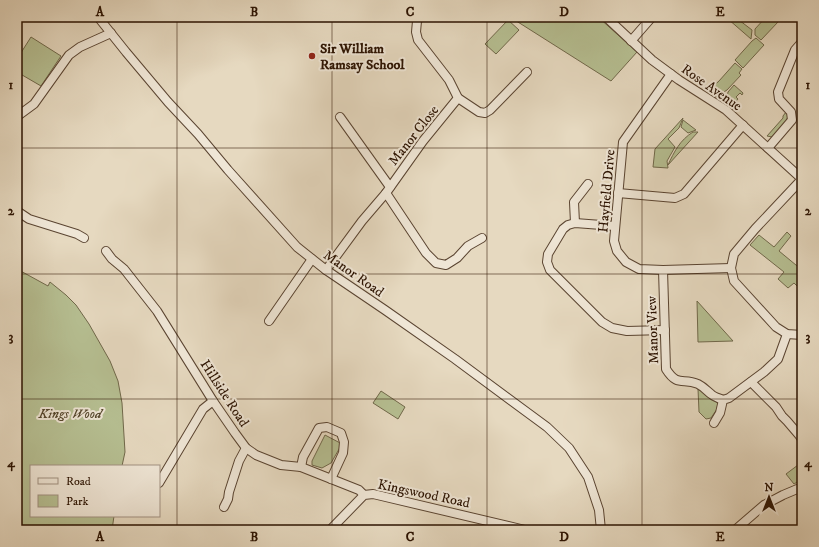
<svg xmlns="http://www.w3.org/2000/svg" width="819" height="547" viewBox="0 0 819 547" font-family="'IM FELL DW Pica',serif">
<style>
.green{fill:#b6bf92;stroke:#70684a}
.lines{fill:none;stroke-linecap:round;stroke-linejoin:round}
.minor-casing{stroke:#5a4431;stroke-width:10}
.minor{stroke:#efe6d6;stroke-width:8}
.grid{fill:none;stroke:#2b1201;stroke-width:1;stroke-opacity:0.55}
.poi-dot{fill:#8f2418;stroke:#efe6d6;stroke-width:1.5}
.labels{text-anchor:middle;stroke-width:4;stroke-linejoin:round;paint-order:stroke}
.poi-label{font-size:14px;font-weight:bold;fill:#2b1201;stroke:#efe6d6;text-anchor:start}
.street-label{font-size:14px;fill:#2b1201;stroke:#efe6d6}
.park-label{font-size:14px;font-style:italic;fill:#55462c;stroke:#efe6d6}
.neatline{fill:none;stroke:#2b1201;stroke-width:1.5}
.grid-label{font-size:13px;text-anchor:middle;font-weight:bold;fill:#2b1201}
</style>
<rect width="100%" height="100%" fill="#e6d9c0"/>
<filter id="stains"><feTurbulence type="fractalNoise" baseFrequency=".005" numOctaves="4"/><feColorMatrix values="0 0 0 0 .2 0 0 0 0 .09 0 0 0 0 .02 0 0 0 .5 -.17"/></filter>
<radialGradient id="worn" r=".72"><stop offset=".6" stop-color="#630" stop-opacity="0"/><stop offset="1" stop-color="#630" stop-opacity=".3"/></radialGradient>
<!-- green -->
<g class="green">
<polygon points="510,17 598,17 637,52 611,81"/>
<polygon points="730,17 735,17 752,30 751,39 728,19"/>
<polygon points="766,17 773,17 778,22 761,40 755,35 755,29"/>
<polygon points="508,20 519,30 496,54 485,44"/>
<polygon points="31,37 61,56 41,86 17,72 20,67 17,65 17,59"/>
<polygon points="756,38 764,45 743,68 735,60 752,41"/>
<polygon points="735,63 742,69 739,73 741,75 727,90 716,97 710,89 719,81"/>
<polygon points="734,85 743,93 742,95 740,93 736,97 738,99 731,107 726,103 728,92"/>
<polygon points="786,112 788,116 786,122 772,137 767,136 783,118 783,116"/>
<polygon points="683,118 679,128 668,139 675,147 667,161 668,168 653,167 655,149"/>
<polygon points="683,120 696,130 688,133 681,127"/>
<path d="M693 132H698L668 165C674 152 680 140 693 132Z"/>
<polygon points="787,232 791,236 779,251 802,270 802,291 794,283 788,288 778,279 784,272 750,245 759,235 774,247"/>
<polygon points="17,269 48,286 50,282 66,295 76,305 89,324 110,361 118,381 122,403 125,452 122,466 31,466 31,516 114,516 112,530 17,530"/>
<polygon points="697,301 733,341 698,342"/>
<path d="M698 389C706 392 710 399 718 403L717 409 711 418 706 419 699 412Z"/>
<polygon points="381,391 405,407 398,419 373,403"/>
<polygon points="325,435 342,444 331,463 322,468 312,465 312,461"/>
<polygon points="802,462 802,479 794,484 786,474"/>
</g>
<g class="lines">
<!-- minor casing -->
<g class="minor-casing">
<g id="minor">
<polyline points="98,17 126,52 168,102 198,134 228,170 297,247 326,270 385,310 455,359 528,413 547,427 569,448 588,477 599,510 601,530"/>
<polyline points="606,17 652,60 679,80 726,110 802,179 755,229 734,254 731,268 734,281 776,327 787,334 802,335"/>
<polyline points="631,41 652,17"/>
<polyline points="671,74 623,142 614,241 617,251 626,262 639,269 663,270 731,268"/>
<polyline points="458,98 479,112 485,113 490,110 527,72"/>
<polyline points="17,115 19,115 34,104 69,55 80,47 111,33"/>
<polyline points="340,117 390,187"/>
<polyline points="768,148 792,120 791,112 779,99 778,92 795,50 802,42"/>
<polyline points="386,193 426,253 436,263 446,265 457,258 468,246 482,238"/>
<polyline points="618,193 675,198 684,194 743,125"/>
<polyline points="17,211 29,219 77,234 84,238"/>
<polyline points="575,223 574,202 588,184"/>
<polyline points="615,226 575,223 568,225 563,229 548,254 547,262 550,270 602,322 612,328 627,331 665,330"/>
<polyline points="106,251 112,259 124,269 157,311 213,401 235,433 246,448 256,455 281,465 301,467 359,490 364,495"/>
<polyline points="326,270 362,221 386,193 423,141 458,98 449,80 418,40 416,32 417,21 420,17"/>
<path d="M663 270 666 369C678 388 683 377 698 384 704 387 707 391 711 394 714 397 719 398 723 400"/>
<polyline points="269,321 312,259"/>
<polyline points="751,382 776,407 782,416 787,421 799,435 802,439"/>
<polyline points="714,423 720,413 723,400 729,398 764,372 778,359 787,334"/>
<polyline points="301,467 303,457 319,428 327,427 341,433 344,442 343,453 331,479"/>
<polyline points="159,483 203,409 213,401"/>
<polyline points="224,507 228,499 229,492 239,461 246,448"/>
<polyline points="330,530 364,495 373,494 525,530"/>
<polyline points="735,530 764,505 783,495 802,487"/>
</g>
</g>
<!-- minor -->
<use href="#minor" class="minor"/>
</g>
<!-- grid -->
<path class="grid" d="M177 17V530M332 17V530M487 17V530M642 17V530M17 148H802M17 274H802M17 399H802"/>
<!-- markers -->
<circle class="poi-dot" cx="312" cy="56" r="4"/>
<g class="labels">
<!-- poi labels -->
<g class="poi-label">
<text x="320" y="53">Sir William<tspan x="320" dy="16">Ramsay School</tspan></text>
</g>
<!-- street labels -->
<g class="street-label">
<text transform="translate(712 87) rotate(35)" y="5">Rose Avenue</text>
<text transform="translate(413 135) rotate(-52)" y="5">Manor Close</text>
<text transform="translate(606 191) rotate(-85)" y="5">Hayfield Drive</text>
<text transform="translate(354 273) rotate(35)" y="5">Manor Road</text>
<text transform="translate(652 330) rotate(-92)" y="5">Manor View</text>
<text transform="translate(225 393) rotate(57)" y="5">Hillside Road</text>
<text transform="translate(424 493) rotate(12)" y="5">Kingswood Road</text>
</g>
<!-- park labels -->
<g class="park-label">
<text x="70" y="418">Kings Wood</text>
</g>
</g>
<!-- margin -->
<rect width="819" height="547" fill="none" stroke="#e6d9c0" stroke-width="44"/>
<!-- legend -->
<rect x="30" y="465" width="130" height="52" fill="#efe6d6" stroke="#a19181"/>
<rect x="38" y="478" width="20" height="6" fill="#efe6d6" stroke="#a19181"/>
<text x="66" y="485" font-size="12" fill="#2b1201">Road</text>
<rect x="38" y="495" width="20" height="12" fill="#b6bf92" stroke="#a19181"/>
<text x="66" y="505" font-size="12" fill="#2b1201">Park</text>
<!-- north arrow -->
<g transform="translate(769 497)" stroke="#efe6d6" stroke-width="3" paint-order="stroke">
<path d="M0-3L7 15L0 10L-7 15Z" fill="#2b1201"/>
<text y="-6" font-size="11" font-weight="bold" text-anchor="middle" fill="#2b1201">N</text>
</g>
<rect x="22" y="22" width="775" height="503" class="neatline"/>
<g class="grid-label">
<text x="100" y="16">A</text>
<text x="254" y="16">B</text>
<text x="410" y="16">C</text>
<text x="564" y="16">D</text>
<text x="720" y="16">E</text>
<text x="11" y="89">1</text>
<text x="808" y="89">1</text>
<text x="11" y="215">2</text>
<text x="808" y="215">2</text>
<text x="11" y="341">3</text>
<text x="808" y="341">3</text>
<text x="11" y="467">4</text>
<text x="808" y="467">4</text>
<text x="100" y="541">A</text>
<text x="254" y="541">B</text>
<text x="410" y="541">C</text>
<text x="564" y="541">D</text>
<text x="720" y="541">E</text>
</g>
<rect width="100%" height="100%" filter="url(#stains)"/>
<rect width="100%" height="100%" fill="url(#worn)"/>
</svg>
